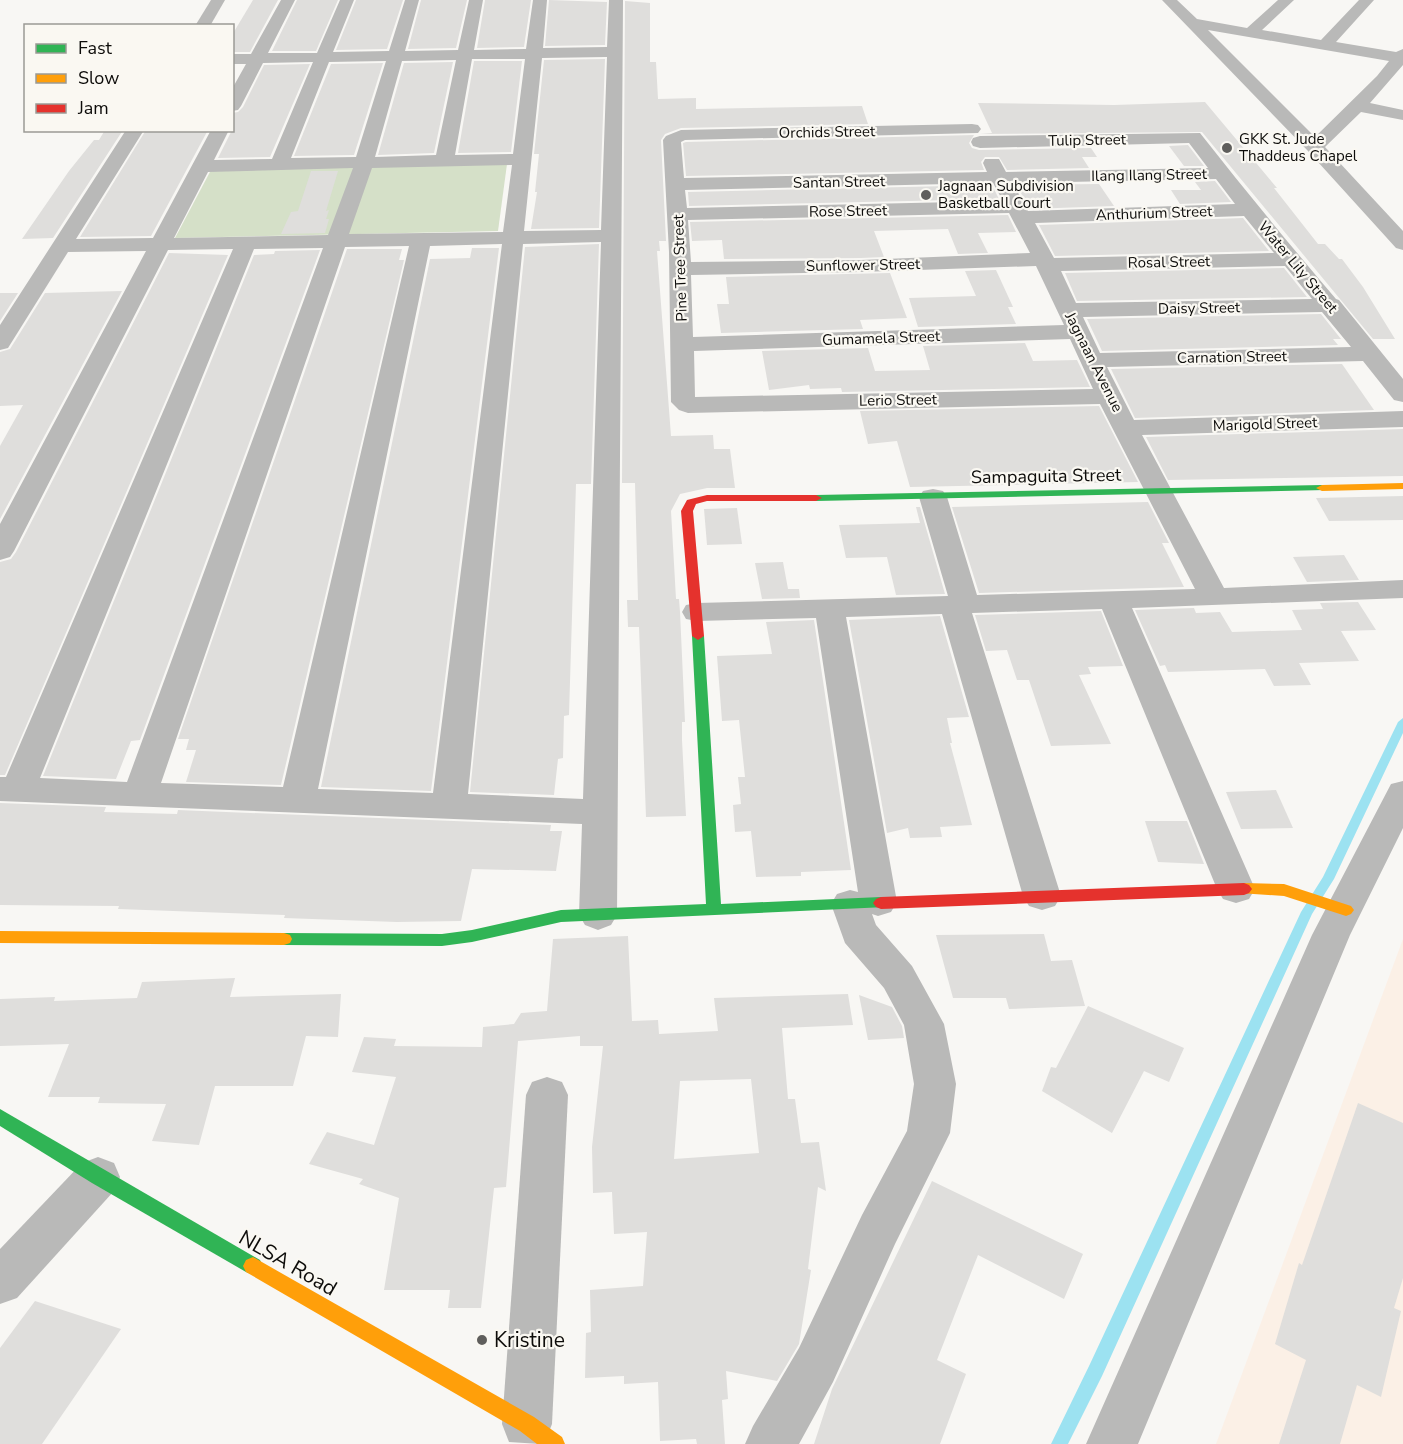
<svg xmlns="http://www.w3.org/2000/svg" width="1403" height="1444" viewBox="0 0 1403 1444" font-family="'Nunito Sans',sans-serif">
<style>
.education{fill:#fbf0e6}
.green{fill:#d5e0c8}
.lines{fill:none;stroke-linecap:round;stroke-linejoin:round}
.stream{fill:#9ce2f1;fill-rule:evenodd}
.building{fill:#dfdedc;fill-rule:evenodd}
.street{fill:#b9b9b8;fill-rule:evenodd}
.fast{fill:#30b455;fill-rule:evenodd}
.slow{fill:#ff9f0a;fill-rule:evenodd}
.jam{fill:#e5322d;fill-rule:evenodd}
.poi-dot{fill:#5f5e5c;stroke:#faf8f2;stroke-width:2}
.labels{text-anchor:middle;stroke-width:4.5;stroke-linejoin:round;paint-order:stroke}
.far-street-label{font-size:15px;fill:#0d0c0a;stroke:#faf8f2}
.far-poi-label{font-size:15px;fill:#0d0c0a;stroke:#faf8f2;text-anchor:start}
.street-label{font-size:18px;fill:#0d0c0a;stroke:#faf8f2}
.near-street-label{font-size:21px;fill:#0d0c0a;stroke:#faf8f2}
.near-poi-label{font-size:21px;fill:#0d0c0a;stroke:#faf8f2;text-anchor:start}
</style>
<rect width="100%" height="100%" fill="#f8f7f4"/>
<!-- education -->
<polygon class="education" points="1403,939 1403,1444 1216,1444"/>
<!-- green -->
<polygon class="green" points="507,164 498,231 175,238 211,170"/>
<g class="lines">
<!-- stream -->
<polygon class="stream" points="1403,718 1403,733 1334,879 1312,914 1102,1376 1068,1444 1051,1444 1090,1364 1301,912 1323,877 1398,722"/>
</g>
<!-- building -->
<g class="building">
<polygon points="253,0 278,0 250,52 232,52 232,35"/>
<polygon points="297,0 338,0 316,51 272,51"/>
<polygon points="356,0 403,0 387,49 336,50"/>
<polygon points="421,0 467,0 456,48 408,49"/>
<polygon points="485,0 531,0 524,47 477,48"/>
<polygon points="549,0 607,2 605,45 545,46"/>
<polygon points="625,1 650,3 650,62 656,62 658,99 696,98 696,109 862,106 868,124 681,128 665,134 661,140 666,241 659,241 660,251 657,251 671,436 713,435 714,449 730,449 735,488 707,488 680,494 671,511 676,599 679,599 680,612 685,722 682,722 682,740 686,816 646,817 639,627 628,627 627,600 638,600 635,483 622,483"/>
<polygon points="605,59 599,228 531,229 537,192 535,192 539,154 534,154 544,60"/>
<polygon points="474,61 522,61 511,152 458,153"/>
<polygon points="453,62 434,153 378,155 404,63"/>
<polygon points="383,63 354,155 294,156 331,64"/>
<polygon points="310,64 270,157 218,158 232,130 232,113 238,112 243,107 264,65"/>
<polygon points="1205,102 1277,188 1274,188 1318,244 1325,244 1339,259 1342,259 1363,287 1395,339 1373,339 1202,132 980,134 992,133 978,103 1114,105"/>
<polygon points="105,130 123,130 53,238 22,239 69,171 94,140 99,140"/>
<polygon points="146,130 208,130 151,236 80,237"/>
<polygon points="974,135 969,143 972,148 979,150 1091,148 1097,157 1082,157 1089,168 1007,170 999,157 985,157 981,162 984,170 686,176 683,143 686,142"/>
<polygon points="1188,145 1204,166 1184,166 1169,146"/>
<polygon points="311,171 338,171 326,211 329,210 326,219 329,219 325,233 281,234 291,212 298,211"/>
<polygon points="1215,181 1231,202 1180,204 1171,190 1201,190 1195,182"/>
<polygon points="1099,184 1114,206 1029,209 1017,185"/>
<polygon points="992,185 999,199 689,206 688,192"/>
<polygon points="1008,215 1016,232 978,233 988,253 958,254 948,229 874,231 884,257 861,258 724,259 722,240 692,241 690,222"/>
<polygon points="1243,218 1269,251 1055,256 1039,225"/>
<polygon points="599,244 591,484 576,484 569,715 564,716 563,758 558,759 554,795 470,792 525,247"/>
<polygon points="472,248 499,248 431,791 321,787 430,259 470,258"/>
<polygon points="347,249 402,249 399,260 404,260 281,785 186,782 196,750 186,750 189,739 178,739"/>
<polygon points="320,250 140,740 131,741 116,779 43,776 254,255 274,254 275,251"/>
<polygon points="169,253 228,255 5,775 0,775 0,562 11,559 16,552"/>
<polygon points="1284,268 1307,297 1077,301 1065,273"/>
<polygon points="996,270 1013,307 1008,307 1016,324 918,327 909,298 976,296 965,271"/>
<polygon points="890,273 907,318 860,320 863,329 721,333 717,304 729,304 726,277"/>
<polygon points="122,291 0,519 0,446 23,405 0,406 0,352 10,349 45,293"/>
<polygon points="0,293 18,293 0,321"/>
<polygon points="1321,314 1341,339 1333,339 1338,345 1102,351 1087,319"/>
<polygon points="1025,343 1033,361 1077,360 1090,387 842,392 841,388 810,389 809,385 769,390 762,351 868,348 875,371 930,370 923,346"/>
<polygon points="1342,364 1374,410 1135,418 1111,369"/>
<polygon points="1099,406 1138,482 910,487 897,441 868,444 860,411"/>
<polygon points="1403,429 1403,476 1168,480 1146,437"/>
<polygon points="1403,496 1403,520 1329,521 1316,498"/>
<polygon points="1148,502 1169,543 1162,543 1184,587 979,593 952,507"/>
<polygon points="916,507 920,507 945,594 896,595 887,557 846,558 839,525 920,523"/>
<polygon points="737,508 742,544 707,545 704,509"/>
<polygon points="1344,555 1359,580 1307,582 1293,557"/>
<polygon points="783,562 788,589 799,589 800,598 762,599 755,563"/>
<polygon points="1358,602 1376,630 1341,631 1359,661 1299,663 1311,685 1274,686 1265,669 1168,672 1165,665 1160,666 1135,610 1194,608 1196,613 1220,612 1232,632 1302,630 1292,610 1323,609 1320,603"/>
<polygon points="1101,611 1123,666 1088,667 1091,674 1079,675 1111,744 1051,746 1029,680 1017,680 1007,650 986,651 975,615"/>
<polygon points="940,616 969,717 947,718 952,743 950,743 972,825 940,827 942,837 910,838 908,828 887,833 849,620"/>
<polygon points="814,620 851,870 801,872 801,876 756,877 751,831 735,832 733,805 741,804 738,777 745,777 739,720 722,721 717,656 772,654 766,622"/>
<polygon points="1276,790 1293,828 1241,829 1226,792"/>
<polygon points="0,803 106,807 104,812 177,814 178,810 551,825 550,831 562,831 556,871 472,869 461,921 397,922 284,918 285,915 118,909 119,906 0,905"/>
<polygon points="1145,821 1187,821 1204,864 1158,862"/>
<polygon points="1044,934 1051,961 1072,960 1085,1006 1009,1009 1006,998 953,998 936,935"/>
<path d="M628 936 632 1021 658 1020 659 1034 718 1031 714 998 848 994 853 1025 782 1028 788 1099H795L801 1143 819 1142 826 1191 818 1187 808 1269 811 1270 799 1344 777 1381 726 1371 728 1399 722 1400 725 1444H697L696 1439 660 1441 658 1382 624 1384V1376L585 1378 586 1333 591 1332 590 1290 643 1286 647 1232 614 1234 612 1192 593 1193 592 1147 603 1046H580V1036L518 1041 506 1187 494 1188 481 1308H448L450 1290H384L399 1198 359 1184 363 1179 309 1164 327 1132 374 1145 396 1077 352 1072 364 1037 396 1039 394 1046 482 1047 483 1027 514 1024 521 1013 547 1011 553 939ZM751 1079 759 1153 674 1159 680 1081Z"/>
<polygon points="235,978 230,997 341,994 338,1037 306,1036 293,1086 215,1086 199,1145 152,1141 166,1104 98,1103 100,1097 48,1097 69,1044 0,1046 0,999 55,997 54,1001 137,998 142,982"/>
<polygon points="859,995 892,1007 902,1026 904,1038 868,1040"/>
<polygon points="1088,1006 1184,1048 1169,1082 1144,1071 1112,1133 1042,1091 1051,1067 1056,1068"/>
<polygon points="1358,1103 1403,1123 1403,1278 1394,1308 1401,1311 1381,1397 1357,1385 1340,1444 1279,1444 1306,1360 1275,1344 1299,1263 1302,1265"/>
<polygon points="932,1181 1083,1254 1064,1299 978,1255 937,1360 966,1374 940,1444 814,1444 832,1389"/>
<polygon points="35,1301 121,1329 42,1444 0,1444 0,1348"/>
</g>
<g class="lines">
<!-- street -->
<g class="street">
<polygon points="211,0 225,0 210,26 195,26"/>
<path d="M281 0H295L268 53H317L340 0H354L333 52 389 51 405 0H419L405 51 458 50 469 0H483L474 50 526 49 533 0H547L543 48 607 47 609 0H623L617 915 611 925 598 930 585 925 579 915 582 824 0 801V777H6L233 249 168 250 14 551 10 557 0 560V524L146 251 68 252 8 348 0 350V325L126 130H144L76 239 153 238 211 130H229L214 160 272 159 313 62 263 63 241 106 238 110 232 111V89L246 64H232V54H251ZM607 57 601 230 524 231 542 58ZM472 59H525L513 154 455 155ZM456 60 436 155 375 157 402 61ZM386 61 356 157 291 158 329 62ZM512 165 503 232 349 234 372 168ZM353 168 328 235 174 238 208 172ZM601 242 583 799 468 794 523 244ZM502 244 433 793 318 789 430 246ZM409 246 283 787 161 783 345 247ZM323 248 127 782 40 778 254 249Z"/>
<path d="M1162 0H1177L1197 19 1247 28 1278 0H1294L1262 30 1321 40 1359 0H1374L1336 42 1396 52 1403 49V65L1370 103 1403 110V120L1361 112 1325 147 1403 231V250L1396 248 1308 151ZM1208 30 1389 61 1377 76 1315 137Z"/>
<path d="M972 124 978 125 981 129 978 133 685 140 681 142 684 178 987 172 983 163 985 159H999L1006 172 1208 168 1189 143 980 148 973 146 971 142 973 138 980 136 1200 133C1244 189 1289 244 1336 299L1339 300 1403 379V402L1394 400 1363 361 1107 367 1134 420 1403 411V427L1142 435 1224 588 1403 580V598L1132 608 1255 889 1249 899 1236 903 1223 899 1217 889 1102 609 972 613 1061 896 1055 906 1042 910 1029 906 1023 896 942 614 846 617 897 902 891 912 878 916 872 914 876 925 912 966 944 1024 956 1084 950 1133 895 1244 833 1382 799 1444H745L753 1426 799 1348 862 1215 907 1131 914 1084 904 1025 884 988 845 943 831 904 837 894 850 890 858 892 816 618 697 621 686 619 682 612 686 605 697 603 948 596 919 497 923 491 933 489 943 491 947 497 977 595 1195 589 1100 404 688 413 679 410 671 402 669 252 663 140 666 136 681 130ZM1216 179 1235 204 1028 211 1013 183ZM993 183 1003 201 687 208 685 190ZM1009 213 1030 253 861 260 691 262 688 220ZM1244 216 1274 253 1054 258 1035 223ZM1036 266 1064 325 693 337 691 275 861 272ZM1285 266 1312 299 1076 303 1061 271ZM1322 312 1351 347 1100 353 1083 317ZM1070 339 1093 389 695 397 694 351Z"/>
<polygon points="1403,781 1403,828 1350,935 1138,1444 1086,1444 1312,935 1391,784"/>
<polygon points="547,1077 562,1082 568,1095 552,1424 545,1442 540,1444 509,1442 502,1424 526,1095 532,1082"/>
<polygon points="98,1157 114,1163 120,1177 114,1191 17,1298 0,1304 0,1249 82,1163"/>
</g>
<!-- fast -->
<g class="fast">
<polygon points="1322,485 1326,486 1326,490 816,501 810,498 816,495"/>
<polygon points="698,632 704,636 721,904 881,897 886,899 889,903 886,907 561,922 472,942 442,946 284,945 278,943 276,939 278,935 284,933 442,934 472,930 561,910 706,904 692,636"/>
<polygon points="0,1109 260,1260 263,1266 260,1272 253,1275 246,1272 92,1183 0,1126"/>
</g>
<!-- slow -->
<g class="slow">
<polygon points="1403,483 1403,489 1322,491 1316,488 1322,485"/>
<polygon points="1244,883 1284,884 1351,906 1354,910 1351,914 1346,916 1284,896 1239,893 1236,889 1239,885"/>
<polygon points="0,931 284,933 290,935 292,939 290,943 284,945 0,943"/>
<polygon points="253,1257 534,1417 562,1437 565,1444 537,1444 520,1431 246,1272 243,1266 246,1260"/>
</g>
<!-- jam -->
<g class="jam">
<polygon points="707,495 816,495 822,498 816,501 707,501 696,504 693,511 704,636 698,640 692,636 681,511 687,500"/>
<polygon points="1244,883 1249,885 1252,889 1249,893 1244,895 881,909 876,907 873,903 876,899 881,897"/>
</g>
</g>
<!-- markers -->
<g class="poi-dot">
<circle cx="1227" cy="148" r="6"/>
<circle cx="926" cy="195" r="6"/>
<circle cx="482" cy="1340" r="6"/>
</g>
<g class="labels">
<!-- far-street labels -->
<g class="far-street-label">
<text transform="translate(827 132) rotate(-1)" y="5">Orchids Street</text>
<text transform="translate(1087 140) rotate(-1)" y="5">Tulip Street</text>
<text transform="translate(1149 175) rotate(-1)" y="5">Ilang Ilang Street</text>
<text transform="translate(839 182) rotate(-1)" y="5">Santan Street</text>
<text transform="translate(848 211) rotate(-1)" y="5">Rose Street</text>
<text transform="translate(1154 213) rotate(-2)" y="5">Anthurium Street</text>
<text transform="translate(1169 262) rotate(-1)" y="5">Rosal Street</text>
<text transform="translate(863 265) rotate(-1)" y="5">Sunflower Street</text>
<text transform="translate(1298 267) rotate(50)" y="5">Water Lily Street</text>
<text transform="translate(680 268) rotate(-92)" y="5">Pine Tree Street</text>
<text transform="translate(1199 308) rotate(-1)" y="5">Daisy Street</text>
<text transform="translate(881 338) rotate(-2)" y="5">Gumamela Street</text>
<text transform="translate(1232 357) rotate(-1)" y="5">Carnation Street</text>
<text transform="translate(1094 362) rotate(63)" y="5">Jagnaan Avenue</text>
<text transform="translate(898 400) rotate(-1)" y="5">Lerio Street</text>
<text transform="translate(1265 424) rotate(-2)" y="5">Marigold Street</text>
</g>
<!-- far-poi labels -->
<g class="far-poi-label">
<text x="1239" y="144">GKK St. Jude<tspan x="1239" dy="17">Thaddeus Chapel</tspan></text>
<text x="938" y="191">Jagnaan Subdivision<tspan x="938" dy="17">Basketball Court</tspan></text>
</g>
<!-- street labels -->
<g class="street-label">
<text transform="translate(1046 476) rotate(-1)" y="6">Sampaguita Street</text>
</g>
<!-- near-street labels -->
<g class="near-street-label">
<text transform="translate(288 1263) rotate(30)" y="7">NLSA Road</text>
</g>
<!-- near-poi labels -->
<g class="near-poi-label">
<text x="494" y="1347">Kristine</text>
</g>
</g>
<!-- legend -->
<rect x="24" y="24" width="210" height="108" fill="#faf8f2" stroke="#9b9a95" stroke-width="1.5"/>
<rect x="36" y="44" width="30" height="9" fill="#30b455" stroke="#9b9a95" stroke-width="1.5"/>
<text x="78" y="54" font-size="18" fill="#0d0c0a">Fast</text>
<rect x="36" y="74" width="30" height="9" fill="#ff9f0a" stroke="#9b9a95" stroke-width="1.5"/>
<text x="78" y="84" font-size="18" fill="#0d0c0a">Slow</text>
<rect x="36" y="104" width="30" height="9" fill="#e5322d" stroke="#9b9a95" stroke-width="1.5"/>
<text x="78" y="114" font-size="18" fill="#0d0c0a">Jam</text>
</svg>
